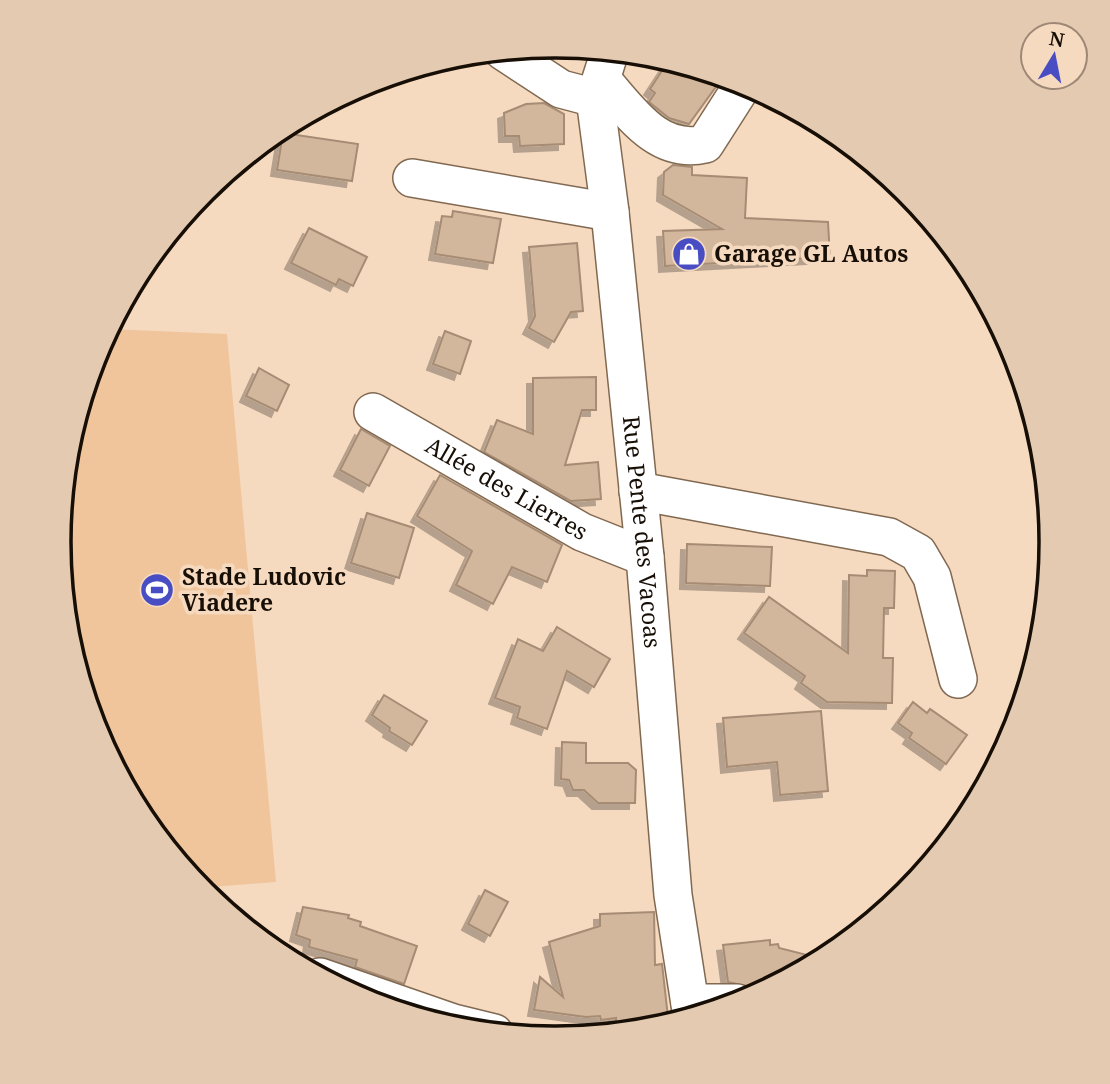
<svg xmlns="http://www.w3.org/2000/svg" width="1110" height="1084" viewBox="0 0 1110 1084" font-family="'Noto Serif',serif">
<style>
.built{fill:#f0ceaf}
.green{fill:#f0c59c}
.building{fill:#d2b79d;stroke:#a68c74;stroke-width:2;filter:url(#shadow)}
.lines{fill:none;stroke-linecap:round;stroke-linejoin:round}
.minor-casing{stroke:#816951;stroke-width:40}
.minor{stroke:#fff;stroke-width:37}
.labels{text-anchor:middle;stroke-width:7;stroke-linejoin:round;paint-order:stroke}
.poi-label{font-size:23px;font-weight:bold;fill:#170e06;stroke:#f6dac0;text-anchor:start}
.street-label{font-size:23px;fill:#170e06;stroke:#f6dac0}
.rim{fill:none;stroke:#170e06;stroke-width:3.5}
</style>
<defs>
<filter id="shadow"><feDropShadow dx="-6" dy="6" stdDeviation="0" flood-color="#0004"/></filter>
</defs>
<rect width="100%" height="100%" fill="#f6dac0"/>
<!-- built -->
<polygon class="built" points="185,215 190,222 165,257 157,248"/>
<!-- green -->
<path class="green" d="M109 329 227 334 276 882 199 888C181 865 158 842 142 818 51 681 30 476 109 329Z"/>
<!-- building -->
<g class="building">
<polygon points="669,60 723,77 689,124 669,118 649,102 655,93 650,89"/>
<polygon points="544,103 564,114 564,144 520,146 519,136 505,136 504,113 526,104"/>
<polygon points="283,133 358,144 352,181 277,170"/>
<polygon points="673,165 692,167 692,175 747,178 745,218 828,222 830,257 665,266 663,231 722,229 663,195 664,172"/>
<polygon points="453,211 501,219 493,263 435,254 442,216 452,217"/>
<polygon points="309,228 367,257 353,286 339,279 336,285 291,263"/>
<polygon points="577,243 583,311 571,312 554,342 529,328 535,316 529,247"/>
<polygon points="445,331 471,341 460,374 433,364"/>
<polygon points="259,368 289,385 277,411 246,396"/>
<polygon points="596,377 596,410 582,410 565,465 598,462 601,499 571,501 484,452 497,420 533,434 533,378"/>
<polygon points="361,429 390,446 369,486 340,470"/>
<polygon points="440,475 562,545 547,582 512,567 493,604 456,585 472,551 417,516"/>
<polygon points="367,513 414,528 399,578 351,563"/>
<polygon points="687,544 772,547 770,586 686,583"/>
<polygon points="867,570 895,571 894,608 884,608 883,658 893,658 892,703 827,702 801,683 805,676 744,633 769,597 848,653 849,575 867,576"/>
<polygon points="557,627 610,659 594,687 567,671 547,729 517,718 520,707 495,698 518,639 543,651"/>
<polygon points="384,695 427,721 412,745 389,731 390,728 372,715"/>
<polygon points="913,702 927,713 930,709 967,735 946,764 909,738 912,733 898,723"/>
<polygon points="821,711 828,791 780,795 777,762 727,767 723,718"/>
<polygon points="562,742 586,743 586,763 628,763 636,770 635,803 598,803 584,790 573,790 569,780 561,779"/>
<polygon points="485,890 508,902 490,936 468,924"/>
<polygon points="303,907 349,915 348,918 361,922 360,926 417,946 404,984 355,967 357,960 309,947 310,940 296,935"/>
<polygon points="654,912 655,965 662,964 668,1017 616,1022 616,1018 601,1020 600,1016 586,1017 534,1010 540,977 563,997 549,942 600,926 600,914"/>
<polygon points="770,940 770,945 778,944 779,948 823,959 802,970 773,978 774,984 750,987 728,982 723,945"/>
</g>
<g class="lines">
<!-- minor casing -->
<g class="minor-casing">
<g id="minor">
<polyline points="503,51 561,89 595,98"/>
<path id="s1" d="M610 51 595 98 610 212 645 557 673 895 692 1017"/>
<path d="M602 80C630 111 657 155 705 144L744 83"/>
<polyline points="412,178 610,212"/>
<path id="s2" d="M373 412 582 532 645 557"/>
<polyline points="638,491 889,537 918,553 932,577 958,679"/>
<polyline points="320,977 453,1023 494,1033"/>
<polyline points="690,1003 737,1003"/>
</g>
</g>
<!-- minor -->
<use href="#minor" class="minor"/>
</g>
<!-- icons -->
<defs>
<g id="shop-disc" transform="scale(1.75)"><circle r="9.5" fill="#494dc3" stroke="#f6dac0"/><path d="M-5-2.5h2.3a2.7 3.5 0 0 1 5.4 0H5L5.5 6h-11ZM-1.5-2.5h3a1.5 2.3 0 0 0-3 0Z" fill="#fff"/></g>
<g id="stadium-disc" transform="scale(1.75)"><circle r="9.5" fill="#494dc3" stroke="#f6dac0"/><path d="M0-5a6.5 5 0 1 0 0 10a6.5 5 0 1 0 0-10ZM-3.5-1.8h7v3.6h-7Z" fill="#fff"/></g>
</defs>
<g fill-rule="evenodd">
<use href="#shop-disc" x="689" y="254"/>
<use href="#stadium-disc" x="157" y="590"/>
</g>
<g class="labels">
<!-- poi labels -->
<g class="poi-label">
<text x="714" y="262">Garage GL Autos</text>
<text x="182" y="585">Stade Ludovic<tspan x="182" dy="26">Viadere</tspan></text>
</g>
<!-- street labels -->
<g class="street-label">
<text dy="8" stroke="none"><textPath href="#s2" startOffset="154">Allée des Lierres</textPath></text>
<text dy="8" stroke="none"><textPath href="#s1" startOffset="486">Rue Pente des Vacoas</textPath></text>
</g>
</g>
<!-- crop -->
<path d="M0 0H1110V1084H0ZM71 542a484 484 0 1 1 968 0a484 484 0 1 1-968 0Z" fill="#e4cab1" fill-rule="evenodd"/>
<path class="rim" d="M71 542a484 484 0 1 1 968 0a484 484 0 1 1-968 0Z"/>
<!-- north arrow -->
<g transform="translate(1054 56) rotate(10)"><circle r="33" fill="#f6dac0" stroke="#9d8876" stroke-width="2"/>
<path d="M0-5L12 26L0 18L-12 26Z" fill="#494dc3"/>
<text y="-10" font-size="19" font-weight="bold" text-anchor="middle" fill="#170e06">N</text>
</g>
</svg>
